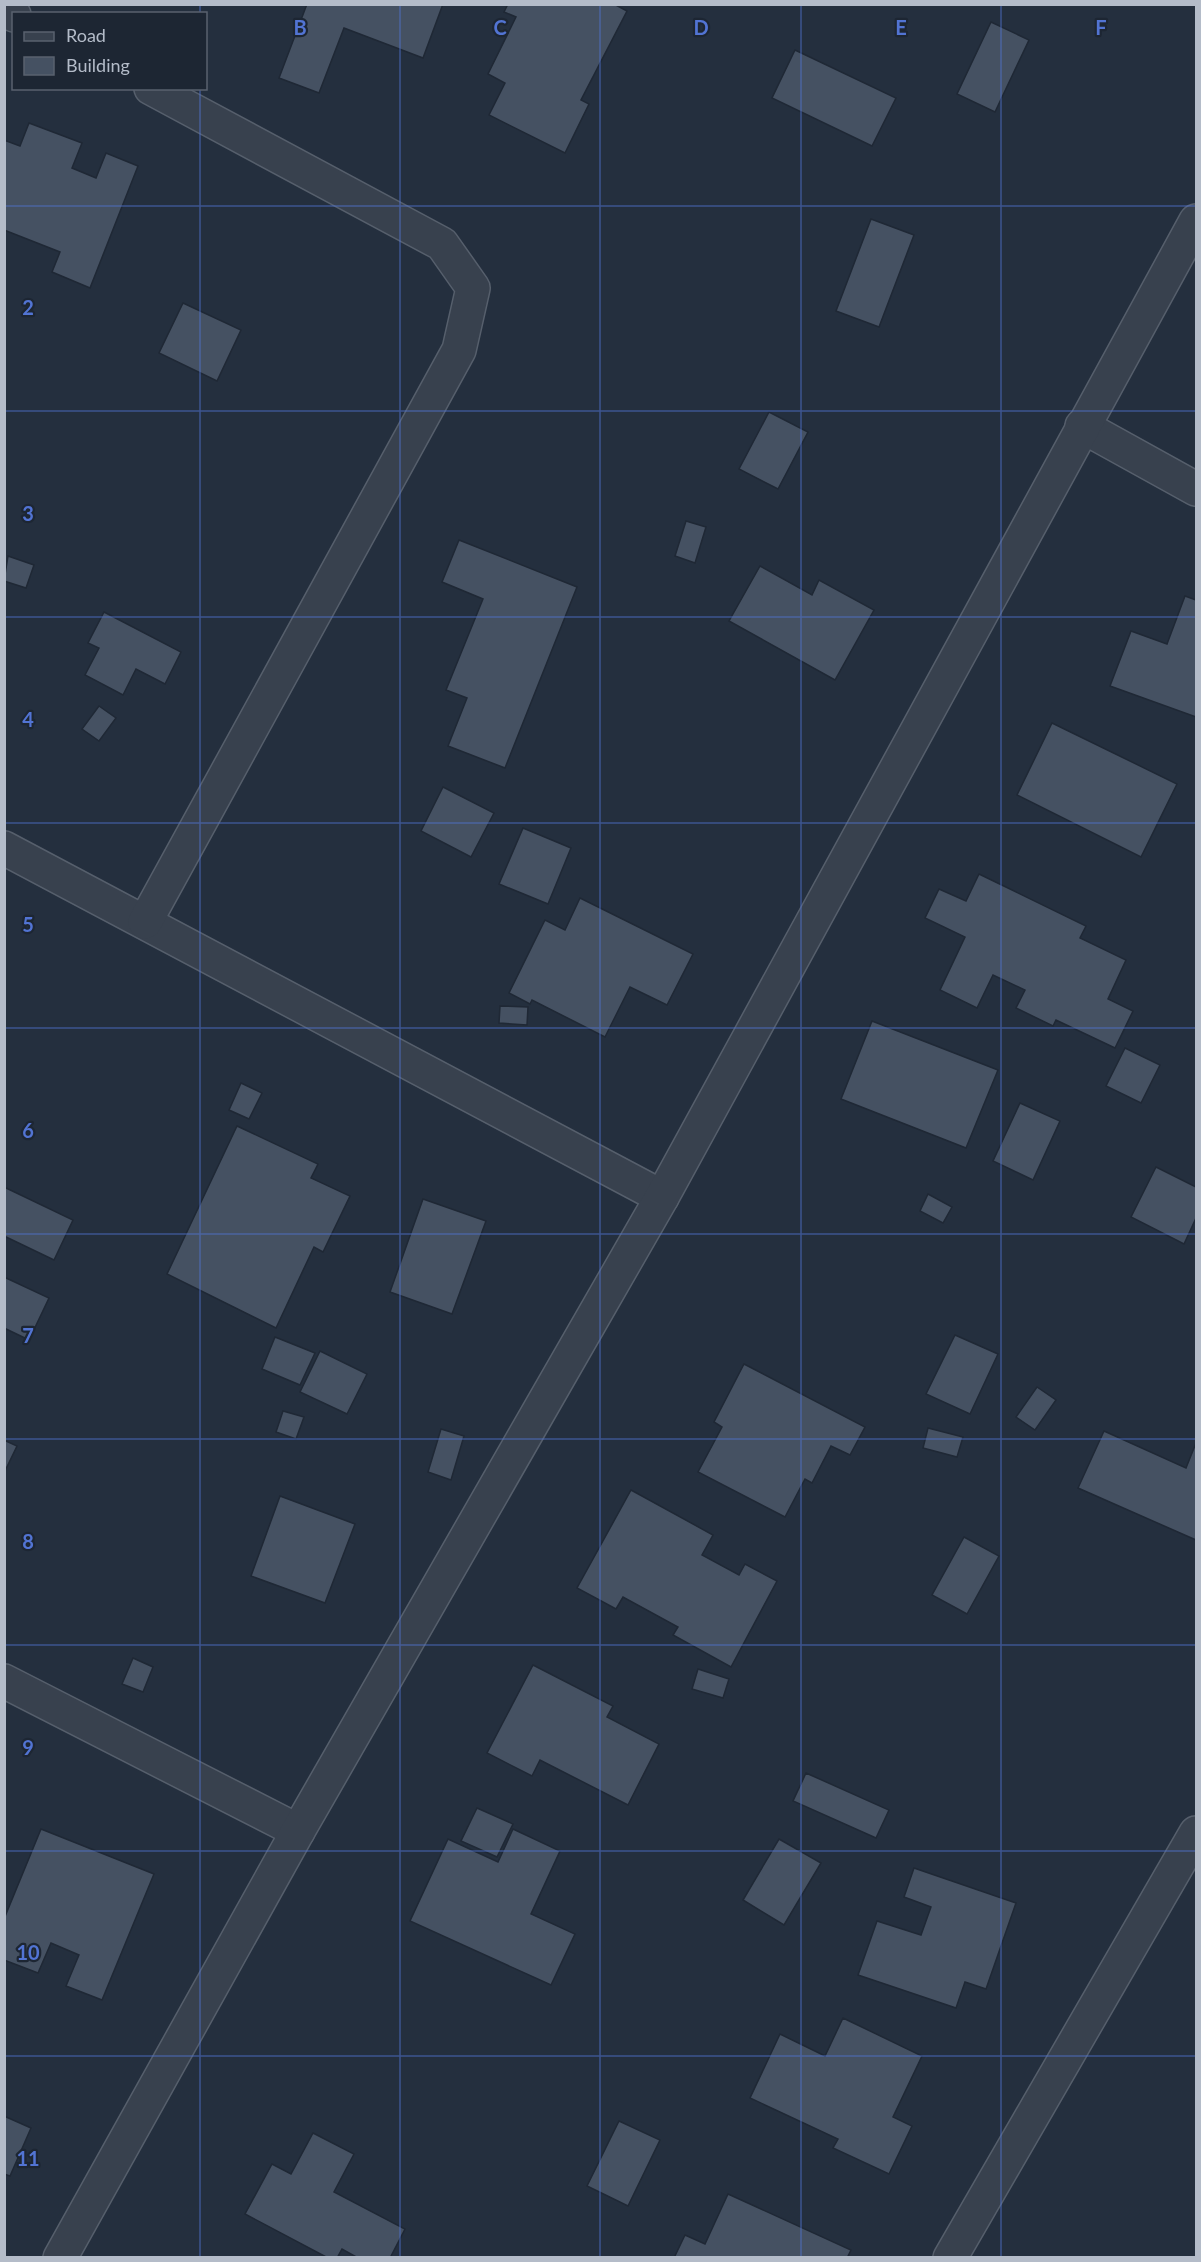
<svg xmlns="http://www.w3.org/2000/svg" width="1201" height="2262" viewBox="0 0 1201 2262" font-family="Lato,sans-serif">
<style>
.building{fill:#455162;stroke:#1f2835;stroke-width:1.5}
.lines{fill:none;stroke-linecap:round;stroke-linejoin:round}
.street-casing{stroke:#565f6c;stroke-width:36}
.street{stroke:#38414e;stroke-width:33}
.grid{fill:none;stroke:#5274d3;stroke-width:1.5;stroke-opacity:0.55}
.grid-label{font-size:20px;text-anchor:middle;font-weight:bold;fill:#5274d3;stroke:#1d2633;stroke-width:4.5;stroke-linejoin:round;paint-order:stroke}
</style>
<rect width="100%" height="100%" fill="#242f3e"/>
<!-- building -->
<g class="building">
<polygon points="307,4 443,4 423,58 344,28 319,93 279,78"/>
<polygon points="508,4 614,4 627,11 581,100 589,104 565,153 489,115 505,83 488,74 516,17 504,12"/>
<polygon points="991,22 1029,40 995,112 957,94"/>
<polygon points="795,50 896,98 872,146 772,98"/>
<polygon points="29,123 82,143 72,168 96,178 106,153 138,166 90,288 52,272 60,252 4,230 4,140 20,146"/>
<polygon points="871,219 914,235 879,327 836,311"/>
<polygon points="183,303 241,330 217,381 159,353"/>
<polygon points="769,412 808,432 778,489 739,469"/>
<polygon points="686,521 706,527 695,563 675,556"/>
<polygon points="459,540 577,587 505,768 448,746 467,698 446,690 483,599 442,582"/>
<polygon points="8,556 34,565 26,588 4,581"/>
<polygon points="760,566 812,595 819,580 874,610 835,680 729,621"/>
<polygon points="1185,596 1196,600 1196,717 1110,686 1131,631 1167,644"/>
<polygon points="104,612 181,652 165,684 136,669 123,695 85,675 99,648 88,643"/>
<polygon points="99,706 116,718 99,741 82,729"/>
<polygon points="1052,723 1177,784 1141,857 1017,795"/>
<polygon points="443,787 494,813 471,857 421,831"/>
<polygon points="523,828 571,848 548,904 499,884"/>
<polygon points="979,874 1086,926 1080,938 1126,960 1108,999 1133,1011 1115,1048 1056,1020 1053,1026 1016,1008 1025,990 993,975 977,1008 940,990 965,937 925,918 939,889 966,901"/>
<polygon points="580,898 693,954 667,1005 630,987 605,1037 532,1000 530,1004 509,993 545,920 565,930"/>
<polygon points="500,1006 528,1007 527,1025 499,1023"/>
<polygon points="872,1021 998,1070 966,1148 841,1099"/>
<polygon points="1125,1048 1160,1065 1141,1103 1106,1086"/>
<polygon points="241,1083 262,1093 249,1119 229,1110"/>
<polygon points="1020,1103 1060,1121 1033,1180 993,1161"/>
<polygon points="237,1126 318,1164 311,1178 350,1196 323,1252 314,1247 276,1328 167,1274"/>
<polygon points="1156,1167 1196,1187 1196,1218 1184,1244 1131,1217"/>
<polygon points="4,1187 73,1220 54,1260 4,1236"/>
<polygon points="928,1194 952,1207 943,1223 920,1211"/>
<polygon points="423,1199 486,1221 452,1314 390,1292"/>
<polygon points="4,1277 49,1298 29,1340 4,1328"/>
<polygon points="955,1335 998,1354 970,1414 926,1394"/>
<polygon points="275,1337 315,1353 300,1385 262,1369"/>
<polygon points="320,1351 367,1374 347,1414 300,1392"/>
<polygon points="744,1364 865,1427 850,1455 831,1446 812,1483 805,1479 785,1517 698,1472 722,1427 714,1422"/>
<polygon points="1037,1387 1056,1400 1035,1430 1016,1417"/>
<polygon points="283,1411 304,1417 296,1439 276,1432"/>
<polygon points="928,1428 963,1437 957,1457 923,1448"/>
<polygon points="441,1429 464,1436 451,1480 428,1472"/>
<polygon points="1104,1431 1186,1468 1196,1443 1196,1540 1078,1488"/>
<polygon points="4,1440 17,1446 4,1473"/>
<polygon points="631,1490 713,1535 702,1555 739,1575 745,1564 777,1581 731,1667 673,1635 678,1627 623,1597 616,1609 577,1588"/>
<polygon points="280,1496 355,1524 325,1603 251,1576"/>
<polygon points="964,1537 999,1556 967,1614 932,1595"/>
<polygon points="133,1658 153,1667 143,1692 122,1684"/>
<polygon points="533,1665 613,1706 607,1717 659,1744 628,1805 540,1760 532,1776 487,1753"/>
<polygon points="698,1669 729,1679 723,1698 692,1689"/>
<polygon points="806,1773 889,1810 876,1838 793,1801"/>
<polygon points="477,1808 513,1824 497,1857 461,1841"/>
<polygon points="41,1829 154,1874 102,2000 66,1986 79,1955 51,1943 38,1973 4,1960 4,1919"/>
<polygon points="513,1829 560,1851 531,1914 575,1934 551,1985 410,1921 448,1839 498,1862"/>
<polygon points="779,1839 821,1863 784,1925 743,1900"/>
<polygon points="914,1868 1016,1903 986,1989 965,1982 956,2008 858,1975 877,1921 921,1935 931,1907 904,1897"/>
<polygon points="843,2018 922,2056 893,2117 912,2126 889,2174 833,2148 838,2139 750,2098 780,2034 825,2056"/>
<polygon points="4,2116 31,2128 10,2176 4,2174"/>
<polygon points="619,2121 660,2140 628,2206 587,2186"/>
<polygon points="313,2133 354,2154 334,2192 405,2229 390,2258 358,2258 342,2249 337,2258 328,2258 245,2214 272,2164 291,2174"/>
<polygon points="728,2194 851,2250 847,2258 674,2258 685,2235 705,2244"/>
</g>
<g class="lines">
<!-- street casing -->
<g class="street-casing">
<g id="street">
<polyline points="4,10 14,15"/>
<polyline points="1082,426 1196,489"/>
<polyline points="4,848 662,1197"/>
<polyline points="145,922 459,350 473,288 442,244 151,88"/>
<polyline points="4,1681 298,1831"/>
<polyline points="60,2258 298,1831 662,1197 1196,221"/>
<polyline points="950,2258 1196,1833"/>
</g>
</g>
<!-- street -->
<use href="#street" class="street"/>
</g>
<!-- grid -->
<path class="grid" d="M200 4V14M400 4V2258M600 4V2258M801 4V2258M1001 4V2258M200 88V2258M4 206H1196M4 411H1196M4 617H1196M4 823H1196M4 1028H1196M4 1234H1196M4 1439H1196M4 1645H1196M4 1851H1196M4 2056H1196"/>
<g class="grid-label">
<text x="300" y="35">B</text>
<text x="500" y="35">C</text>
<text x="701" y="35">D</text>
<text x="901" y="35">E</text>
<text x="1101" y="35">F</text>
<text x="28" y="315">2</text>
<text x="28" y="521">3</text>
<text x="28" y="727">4</text>
<text x="28" y="932">5</text>
<text x="28" y="1138">6</text>
<text x="28" y="1343">7</text>
<text x="28" y="1549">8</text>
<text x="28" y="1755">9</text>
<text x="28" y="1960">10</text>
<text x="28" y="2166">11</text>
</g>
<!-- border -->
<rect width="1201" height="2262" fill="none" stroke="#b4bcc9" stroke-width="12"/>
<!-- legend -->
<rect x="12" y="12" width="195" height="78" fill="#1d2633" stroke="#59626f" stroke-width="1.5"/>
<rect x="24" y="32" width="30" height="9" fill="#38414e" stroke="#59626f" stroke-width="1.5"/>
<text x="66" y="42" font-size="18" fill="#b4bcc9">Road</text>
<rect x="24" y="57" width="30" height="18" fill="#455162" stroke="#59626f" stroke-width="1.5"/>
<text x="66" y="72" font-size="18" fill="#b4bcc9">Building</text>
</svg>
